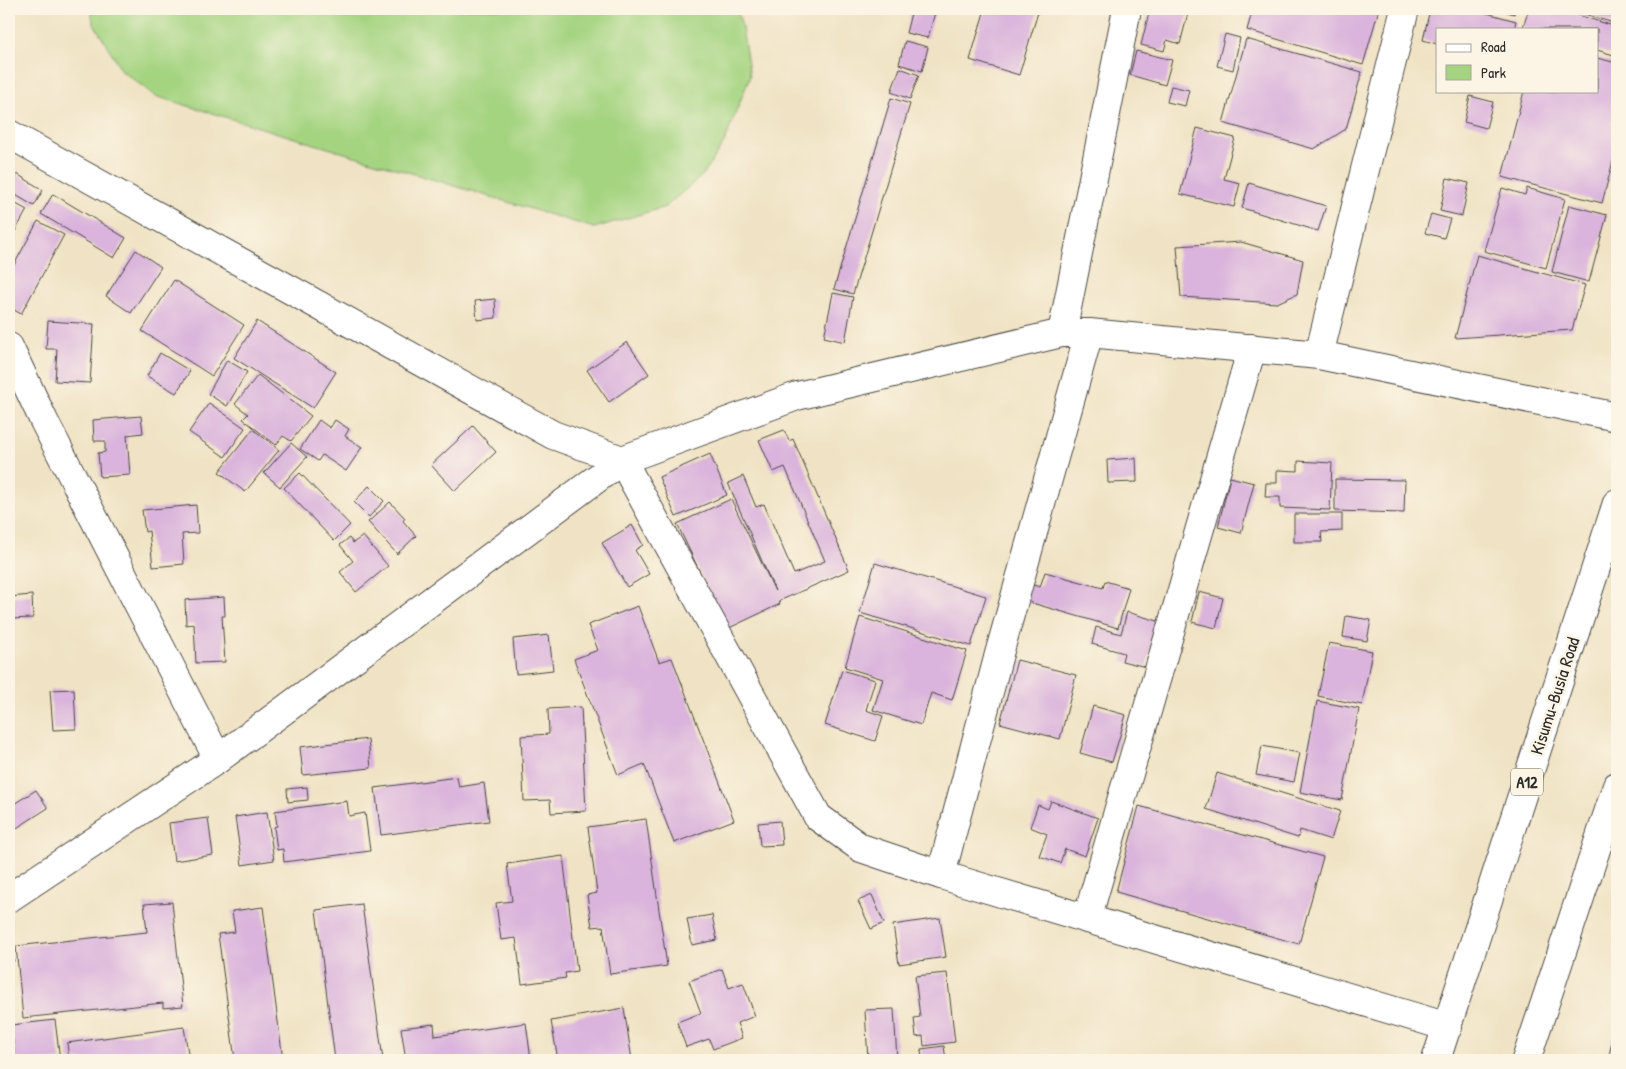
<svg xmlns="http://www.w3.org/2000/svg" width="1626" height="1069" viewBox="0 0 1626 1069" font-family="'Patrick Hand',sans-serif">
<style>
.green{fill:#a5d481;stroke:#688056}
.building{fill:#dab4dc}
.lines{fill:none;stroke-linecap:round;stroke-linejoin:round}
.street-casing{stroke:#494742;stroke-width:30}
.highway-casing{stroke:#494742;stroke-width:30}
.street{stroke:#fff;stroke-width:28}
.highway{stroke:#fff;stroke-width:28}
.labels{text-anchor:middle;stroke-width:5;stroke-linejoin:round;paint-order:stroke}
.shield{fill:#fcf5e5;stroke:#6a6863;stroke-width:1}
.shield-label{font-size:16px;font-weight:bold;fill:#2b2b2b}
.street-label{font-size:18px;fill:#2b2b2b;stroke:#fcf5e5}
</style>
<rect width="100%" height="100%" fill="#fcf5e5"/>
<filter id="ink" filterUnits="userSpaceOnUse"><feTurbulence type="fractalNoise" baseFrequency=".02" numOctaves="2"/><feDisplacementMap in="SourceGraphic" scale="10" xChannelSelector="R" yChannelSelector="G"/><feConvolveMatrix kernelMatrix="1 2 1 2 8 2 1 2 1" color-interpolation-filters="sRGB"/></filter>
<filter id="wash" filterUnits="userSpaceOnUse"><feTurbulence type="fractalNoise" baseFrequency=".0096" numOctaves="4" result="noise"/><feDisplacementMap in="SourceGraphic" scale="20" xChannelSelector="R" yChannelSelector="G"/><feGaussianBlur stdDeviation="1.12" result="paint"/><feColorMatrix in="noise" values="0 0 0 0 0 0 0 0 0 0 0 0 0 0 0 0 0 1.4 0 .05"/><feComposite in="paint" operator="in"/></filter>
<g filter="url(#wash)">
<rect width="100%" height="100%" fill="#f0e3c5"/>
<!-- green -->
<polygon class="green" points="91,9 736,9 741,22 750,76 724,143 703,175 665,207 594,228 155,96 122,71 93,22"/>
<g id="blocks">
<!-- building -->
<g class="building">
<polygon points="912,9 936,9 928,38 906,33"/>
<polygon points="985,9 1039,9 1019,75 970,60"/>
<polygon points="1150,9 1189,9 1180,44 1167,40 1164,51 1141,45"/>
<polygon points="1253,9 1379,9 1363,65 1247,30"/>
<polygon points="1430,9 1472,9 1516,21 1514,29 1437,29 1437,44 1423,40"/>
<polygon points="1498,9 1515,9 1514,14"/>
<polygon points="1529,9 1558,9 1617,27 1617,56 1597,50 1597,29 1528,29 1523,27"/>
<polygon points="1568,9 1617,9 1617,24"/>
<polygon points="1225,34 1240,38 1233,70 1217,66"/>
<polygon points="1246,39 1362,72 1346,129 1314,149 1223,123"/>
<polygon points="905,41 928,47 922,71 899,64"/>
<polygon points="1136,51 1172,60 1165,85 1130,75"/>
<polygon points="1597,58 1617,63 1617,146 1602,203 1502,177 1524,91 1597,91"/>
<polygon points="900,68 919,75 910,99 891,92"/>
<polygon points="1171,86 1189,90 1185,106 1167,102"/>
<polygon points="1470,96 1493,102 1486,128 1464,122"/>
<polygon points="891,98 910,104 853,294 834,289"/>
<polygon points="1197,128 1235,138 1224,179 1240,183 1234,207 1180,194"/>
<polygon points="17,174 43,190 34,206 9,191 9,187"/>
<polygon points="1447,178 1469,183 1462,216 1440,211"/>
<polygon points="1249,183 1326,206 1318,231 1242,208"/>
<polygon points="1502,188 1525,195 1527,188 1565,199 1546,268 1484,251"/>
<polygon points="53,194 126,238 114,258 41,214"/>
<polygon points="9,200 27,210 9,242"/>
<polygon points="1569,205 1607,215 1589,282 1552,272"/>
<polygon points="1431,214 1450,219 1444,238 1425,233"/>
<polygon points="38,221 64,235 21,314 9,307 9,274"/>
<polygon points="1241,242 1303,260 1297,294 1277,303 1181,297 1177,246"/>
<polygon points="136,250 161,267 131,313 106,296"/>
<polygon points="1477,255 1585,285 1572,330 1455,338"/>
<polygon points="174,280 244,325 212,376 142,331"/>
<polygon points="833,293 853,297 845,342 824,337"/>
<polygon points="495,299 496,318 477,320 475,301"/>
<polygon points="48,321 94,324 90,383 55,381 57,349 46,349"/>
<polygon points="257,321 336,372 313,408 234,358"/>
<polygon points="627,342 649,374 609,402 587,370"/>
<polygon points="160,353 190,371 176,393 147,376"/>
<polygon points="227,360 247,372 227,406 208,394"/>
<polygon points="258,375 311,416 291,441 283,436 276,445 243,419 248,414 235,404"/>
<polygon points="209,403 245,428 225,457 189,432"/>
<polygon points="141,416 143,433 127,435 130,475 100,477 98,453 105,452 105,441 94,441 93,420"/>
<polygon points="319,420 330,428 335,420 349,429 345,436 362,447 346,471 322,455 318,461 300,449"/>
<polygon points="473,426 496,452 455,491 431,465"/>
<polygon points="253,429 279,450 245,492 219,472"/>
<polygon points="784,430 789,441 793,439 849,570 779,601 780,604 727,629 677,524 731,499 775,591 728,483 743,476 756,507 764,504 794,574 825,561 785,467 773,472 759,440"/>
<polygon points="291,443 307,457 280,487 264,473"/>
<polygon points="710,454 727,495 676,517 659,477"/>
<polygon points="1136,458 1137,482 1108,483 1107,460"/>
<polygon points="1298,461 1332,463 1330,510 1280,508 1280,497 1265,497 1266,483 1277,483 1277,470 1298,471"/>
<polygon points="300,473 350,525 334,541 284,488"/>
<polygon points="1230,477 1254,483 1241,533 1218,527"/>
<polygon points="1335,479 1405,480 1404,513 1335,511"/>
<polygon points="369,486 384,501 369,517 354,502"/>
<polygon points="390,502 405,518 403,521 416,536 397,554 368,522"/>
<polygon points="196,505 198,533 182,534 184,564 153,567 149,531 145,532 142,510"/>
<polygon points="1294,514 1342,514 1342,531 1321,532 1322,542 1294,542"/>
<polygon points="632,525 643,545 635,550 649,574 627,587 602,543"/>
<polygon points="363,536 388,566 356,592 340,572 353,561 340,545 349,538 353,543"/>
<polygon points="875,563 986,596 971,646 860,613"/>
<polygon points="1045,572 1103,588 1105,581 1129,588 1118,628 1025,601 1030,584 1040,587"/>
<polygon points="1199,592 1223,598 1216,628 1192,622"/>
<polygon points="32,595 33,618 9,619 9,597"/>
<polygon points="224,597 225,616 222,616 225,662 196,663 194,624 186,625 185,600"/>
<polygon points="638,606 659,662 672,658 734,820 674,843 644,764 618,775 574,659 598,650 588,625"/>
<polygon points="1127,612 1158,621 1146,667 1122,661 1124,653 1092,644 1096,627 1121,634"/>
<polygon points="1346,616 1371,620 1367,641 1343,637"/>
<polygon points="860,617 967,651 952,700 931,693 921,725 873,710 883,679 845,667"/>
<polygon points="549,635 553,670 516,674 513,639"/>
<polygon points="1329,643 1372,651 1362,705 1318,696"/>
<polygon points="1017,660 1076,675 1060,739 1000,723"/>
<polygon points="842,670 875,680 866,710 883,716 875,741 825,725"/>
<polygon points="74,689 76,729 53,730 50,690"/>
<polygon points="1317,701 1359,709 1342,800 1300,792"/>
<polygon points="1093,706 1126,715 1112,762 1080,753"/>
<polygon points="581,707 586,811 551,813 550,800 524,801 521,736 549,734 548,709"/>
<polygon points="368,739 371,768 303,775 300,747"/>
<polygon points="1262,746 1300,753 1294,782 1256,775"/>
<polygon points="1217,773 1340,811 1331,840 1300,830 1298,838 1206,809"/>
<polygon points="457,777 459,787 484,783 489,821 381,835 375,788"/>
<polygon points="307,787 308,800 288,802 287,789"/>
<polygon points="36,790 48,808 9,833 9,807"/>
<polygon points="347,801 349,816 365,813 370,851 284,862 283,849 277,850 274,827 277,826 275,811"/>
<polygon points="1051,801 1098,818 1085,856 1065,849 1060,863 1039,856 1047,834 1030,827 1038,805 1048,809"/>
<polygon points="1139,806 1323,857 1299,944 1116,892"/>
<polygon points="267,812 274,860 242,865 235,817"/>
<polygon points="208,818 213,855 174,861 169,823"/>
<polygon points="646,819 667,966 610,974 603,926 592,927 587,895 597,893 588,827"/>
<polygon points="780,821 782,845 760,846 758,823"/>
<polygon points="563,856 577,971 565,973 566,978 522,984 516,938 501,940 496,903 512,901 507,864"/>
<polygon points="872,895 884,923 871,929 858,901"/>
<polygon points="172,902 183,1006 163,1008 163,1003 23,1018 16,946 147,932 144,904"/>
<polygon points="362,904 383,1060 335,1060 316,910"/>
<polygon points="263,907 283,1060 235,1060 218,934 235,932 232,911"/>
<polygon points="712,915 717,940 692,945 687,919"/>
<polygon points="940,918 946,957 899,964 893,925"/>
<polygon points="9,951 14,961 9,963"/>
<polygon points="722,969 729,988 743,983 755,1016 737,1023 742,1038 713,1049 709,1039 686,1047 677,1022 701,1013 689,981"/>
<polygon points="947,973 955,1042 924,1046 923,1036 916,1037 914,1018 920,1017 915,976"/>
<polygon points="624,1008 632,1060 558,1060 551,1021"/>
<polygon points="894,1009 897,1060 868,1060 865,1010"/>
<polygon points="55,1020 60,1060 15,1060 11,1025"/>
<polygon points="526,1023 531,1060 406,1060 401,1028 434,1024 435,1036"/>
<polygon points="184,1027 189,1060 69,1060 67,1043"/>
<polygon points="1613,1037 1617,1038 1617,1060 1608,1060"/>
<polygon points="944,1046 946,1060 922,1060 921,1049"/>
</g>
</g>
</g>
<g filter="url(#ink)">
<use href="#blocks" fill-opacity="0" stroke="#494742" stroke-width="1"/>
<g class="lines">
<!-- street casing -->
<g class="street-casing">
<g id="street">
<polyline points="9,134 553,435 622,460 818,817 861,848 941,875 1448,1027"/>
<polyline points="1062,333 1127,9"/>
<polyline points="9,347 44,421 218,759"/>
<polyline points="1319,355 1405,9"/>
<polyline points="941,875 999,654 1089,333"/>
<polyline points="9,898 218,759 622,460 797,396 1062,333 1089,333 1319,355 1617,417"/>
<polyline points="1087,919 1252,348"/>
<polyline points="1526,1060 1617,786"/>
</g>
</g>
<!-- highway casing -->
<g class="highway-casing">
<polyline id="highway" points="1436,1060 1617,503"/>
</g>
<!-- street -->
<use href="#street" class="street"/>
<!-- highway -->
<use href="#highway" class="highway"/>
</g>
</g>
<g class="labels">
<!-- shield labels -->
<rect class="shield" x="1511" y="768.5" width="32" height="27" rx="4"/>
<g class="shield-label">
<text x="1527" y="788">A12</text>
</g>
<!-- street labels -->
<g class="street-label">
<text transform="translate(1555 696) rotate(-72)" y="6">Kisumu-Busia Road</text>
</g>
</g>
<!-- margin -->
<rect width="1626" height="1069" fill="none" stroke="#fcf5e5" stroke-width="30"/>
<!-- legend -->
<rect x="1436" y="28" width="162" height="65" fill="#fcf5e5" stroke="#a8a49b"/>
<rect x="1446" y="44" width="25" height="8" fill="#ffffff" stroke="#a8a49b"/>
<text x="1481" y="52" font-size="15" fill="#2b2b2b">Road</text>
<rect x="1446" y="65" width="25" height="15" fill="#a5d481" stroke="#a8a49b"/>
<text x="1481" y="78" font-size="15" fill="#2b2b2b">Park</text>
</svg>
